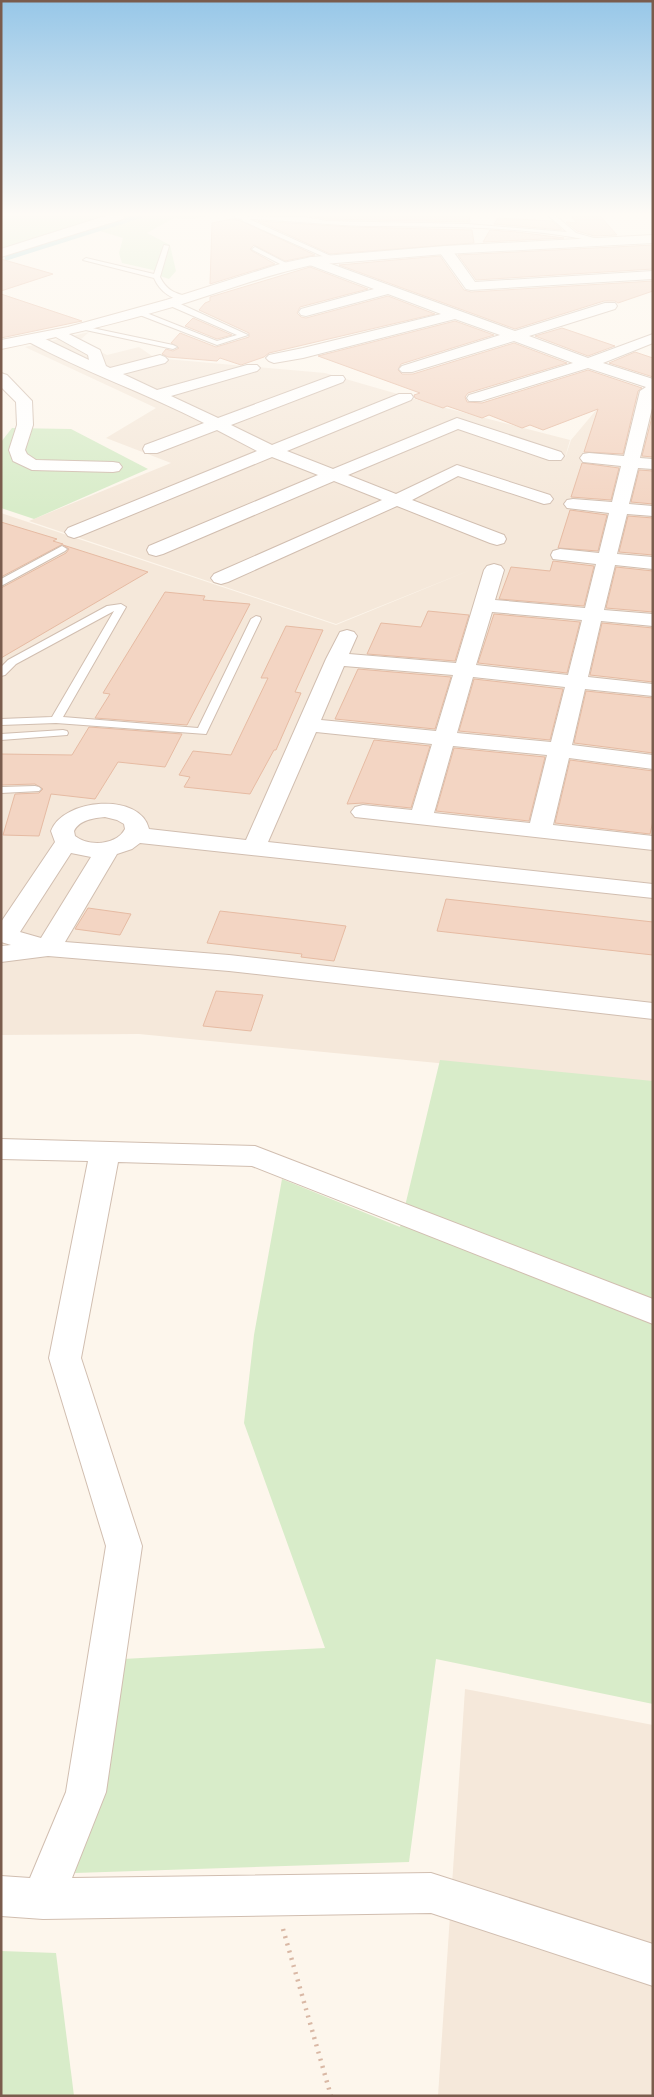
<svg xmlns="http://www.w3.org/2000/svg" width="654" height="2097" viewBox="0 0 654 2097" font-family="'Asap Condensed',sans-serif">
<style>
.residential{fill:#f5e8da}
.green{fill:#d8ecc9}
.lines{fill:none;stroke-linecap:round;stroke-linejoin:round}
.stream{stroke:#a5d3da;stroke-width:4.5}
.building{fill:#f3d5c3;stroke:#e6bba3}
.lane-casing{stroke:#d1beb0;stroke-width:2}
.street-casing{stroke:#d1beb0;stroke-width:2}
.secondary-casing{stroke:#d6c0b0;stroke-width:2}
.path{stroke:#d9b8a5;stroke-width:4.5;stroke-dasharray:2 5.5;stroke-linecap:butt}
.lane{fill:#fff;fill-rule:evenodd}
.street{fill:#fff;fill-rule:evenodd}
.secondary{fill:#fff;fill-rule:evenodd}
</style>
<rect width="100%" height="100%" fill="#fdf6ec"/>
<!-- residential -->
<g class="residential">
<polygon points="89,332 79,341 107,355 139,347 155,358 325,373 446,408 570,440 564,461 571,440 608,396 631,388 653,388 653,1084 139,1034 1,1035 1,513 336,625 473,569 336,624 29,521 171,463 106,438 156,408 25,347"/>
<polygon points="465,1689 653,1725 653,2096 438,2096"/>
</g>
<!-- green -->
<g class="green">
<polygon points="1,216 207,216 192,219 174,218 147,233 170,245 176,271 169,279 160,276 153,270 122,263 119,253 123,238 100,231 1,251"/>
<polygon points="12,428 71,429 148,469 34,519 1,508 1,442"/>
<polygon points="440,1060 653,1081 653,1704 436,1659 409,1862 75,1873 123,1659 325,1648 244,1423 254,1335 282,1179 400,1227"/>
<polygon points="1,1951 56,1953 74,2096 1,2096"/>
</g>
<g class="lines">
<!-- stream -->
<polyline class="stream" points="7,258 140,216"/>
</g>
<!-- building -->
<g class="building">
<polygon points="309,216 469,216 470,222 327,219"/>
<polygon points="571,216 600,216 617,235 594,236 577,231 566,222 577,223"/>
<polygon points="498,218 552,221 562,230 494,224"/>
<polygon points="232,219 241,221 315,255 285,261 254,245 250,249 252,251 275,264 210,284 212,223"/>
<polygon points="258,221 351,227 472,230 474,243 330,254"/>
<polygon points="490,230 517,232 564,238 483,242"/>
<polygon points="653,245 653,269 476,280 458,255"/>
<polygon points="440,256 464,290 471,292 653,281 653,291 618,303 615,301 604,301 515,329 339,265"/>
<polygon points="1,259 53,274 1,291"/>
<polygon points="310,267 368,289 300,307 297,313 301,317 306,318 388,296 435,314 269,353 264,357 241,365 220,358 217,361 168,357 162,354 166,349 173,351 179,348 171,343 180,333 216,347 249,337 249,333 199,310 205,303 210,301 210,297"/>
<polygon points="1,294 82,321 1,338"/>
<polygon points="193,318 232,335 217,339 185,326"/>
<polygon points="455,321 494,335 401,364 398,370 402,374 413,374 514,343 567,363 468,393 465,397 467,402 482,403 588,370 642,388 638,391 623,454 584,452 598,409 543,430 530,425 522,428 489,415 482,418 447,406 443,408 415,398 414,395 420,393 318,356"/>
<polygon points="562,328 615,346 588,356 535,336"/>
<polygon points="635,352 653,358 653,377 609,363"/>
<polygon points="653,413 653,457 642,456"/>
<polygon points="582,463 619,468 611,500 571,497"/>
<polygon points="639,470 653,471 653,504 631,502"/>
<polygon points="570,510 607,515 598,551 558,548"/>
<polygon points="628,516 653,518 653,555 619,552"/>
<polygon points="1,522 57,539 53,541 63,544 1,577"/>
<polygon points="63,545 148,572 1,658 1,588 66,553 69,549"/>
<polygon points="553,561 594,566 584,606 499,599 511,567 550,571"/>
<polygon points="616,567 653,571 653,612 606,608"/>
<polygon points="165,592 205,596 203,600 250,604 187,725 95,718 110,694 103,693"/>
<polygon points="428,611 469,615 455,661 367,654 381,623 421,627"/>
<polygon points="494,614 580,622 567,673 478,663"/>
<polygon points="602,623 653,628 653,682 590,675"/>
<polygon points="286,626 323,630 295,692 301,693 276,750 274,750 250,794 184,787 190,777 179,775 193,751 231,755 268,678 261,678"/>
<polygon points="358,669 451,677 435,729 335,719"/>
<polygon points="474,679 563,689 550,740 459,731"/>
<polygon points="586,691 653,698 653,753 574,743"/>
<polygon points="89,727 182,734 165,767 118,762 95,799 51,794 39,836 3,835 15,794 39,793 43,789 35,784 1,785 1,754 72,755"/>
<polygon points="374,740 430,746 411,808 363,803 347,804"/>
<polygon points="454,748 545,757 529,821 436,811"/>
<polygon points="570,760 653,771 653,821 650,834 555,823"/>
<polygon points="446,899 653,922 653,955 437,931"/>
<polygon points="88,908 131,914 120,935 75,929"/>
<polygon points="220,911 289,919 346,926 334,961 301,957 302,954 207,943"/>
<polygon points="216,991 263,995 251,1031 203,1026"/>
</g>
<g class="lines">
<!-- lane casing -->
<g class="lane-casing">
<g id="lane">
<path d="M235 216 304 217 327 221 467 224 567 232 549 216H556L576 233 608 242 605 244C529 225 445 227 366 226 327 225 288 220 249 219L333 257 334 258 331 260 243 221 242 219 235 218Z"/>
<path d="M164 245 169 246 160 277C167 291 175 293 189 297V301C173 301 160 292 154 278L83 260 86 258 154 274Z"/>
<polygon points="255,247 290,265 291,266 286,267 253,250 252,249"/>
<polygon points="168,301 174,301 248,335 217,345 132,312 139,310 217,341 237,335 168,305"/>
<polygon points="78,325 173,345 177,347 173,349 81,329 78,329"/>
<polygon points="62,546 67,549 65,551 1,586 1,579"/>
<polygon points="121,604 126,607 63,717 198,728 251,619 256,616 260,617 261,619 206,734 56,723 1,725 1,719 52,717 114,611 16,664 5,675 1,676 1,667 8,660 107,606"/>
<polygon points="63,730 67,731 68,733 67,735 1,740 1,734"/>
<polygon points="35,786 39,787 41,789 39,791 1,793 1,787"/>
</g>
</g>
<!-- street casing -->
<g class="street-casing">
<g id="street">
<polygon points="105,216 124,216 123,219 1,257 1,249"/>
<polygon points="445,246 450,247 475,282 653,271 653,279 471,290 466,289 438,250"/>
<path d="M312 257 515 331 605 303H615L617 306 615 309 529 336 588 358 653 334V343L603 363 653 379V404L640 458 653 459V469L638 468 629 504 653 506V516L627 514 617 554 653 557V569L615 565 604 610 653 614V626L601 621 588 677 653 684V696L585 689 572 745 653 755V769L569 758 553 825 653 836V850L355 817 351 812 355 807 363 805 412 810 432 744 316 732 268 842 653 884V898L140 843 132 849 117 854 65 942 229 955 653 1003V1019L229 971 48 956 1 962V946L11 945 1 942V922L55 842 51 831C63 798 141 792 149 829L246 840 326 659 340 632 347 630 354 632 357 636 349 654 456 663 484 570 487 566 494 564 501 566 504 570 495 600 585 608 596 564 553 559 551 555 553 551 560 549 599 553 609 513 567 508 564 504 567 500 573 499 612 502 621 466 583 462 580 458 583 454 589 453 624 456 640 391 646 387 588 368 481 401H469L467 398 469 395 573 363 514 341 412 372H402L399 369 402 366 500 335 455 319 303 358 274 363 269 361 266 358 269 355 303 348 441 314 388 294 306 316 301 315 299 312 301 309 374 289 307 264 305 261 307 258ZM492 612 582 620 568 675 476 665ZM344 666 453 675 436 731 321 720ZM473 677 565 687 551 742 457 733ZM453 746 547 755 530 823 434 813ZM105 817 117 820 124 824 125 829C117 845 89 847 75 836L74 831C79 820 94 818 105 817ZM71 853 91 857 41 938 20 932Z"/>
<path d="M59 329 100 350 106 366 110 368 160 355 165 357 168 360 165 363 123 374 157 390 247 365H257L260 368 257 371 171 396 218 418 331 376H343L345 379 343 382 231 425 272 445 399 394H411L413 397 411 400 287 451 333 469 457 418 561 452 564 456 561 460H549L458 429 348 475 396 494 457 465 550 495 553 499 550 503 544 504 458 476 412 500 504 535 506 539 504 543 497 545 490 543 397 506 228 582 221 584 214 582 211 578 214 574 382 500 334 481 163 554 156 556 149 554 147 550 149 546 318 475 272 457 80 536 74 538 68 536 65 532 68 528 257 451 217 430 157 453H145L143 449 145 445 204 423C146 393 84 372 27 341L25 338 27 335H37L89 360 88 355 54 336 52 333 54 330Z"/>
<polygon points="1,373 7,375 32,401 33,425 25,450 27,454 36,460 113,462 119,463 122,467 119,471 113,472 32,470 13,461 9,450 17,425 16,402 1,387"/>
<polygon points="1,1139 255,1146 653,1299 653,1324 252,1166 118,1162 81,1358 142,1546 106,1792 72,1878 431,1873 653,1944 653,1986 431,1913 43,1919 1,1916 1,1876 30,1878 66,1792 106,1546 49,1358 88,1161 1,1159"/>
</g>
</g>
<!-- secondary casing -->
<g class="secondary-casing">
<path id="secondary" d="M653 235V243L445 254 312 265C266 275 221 292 176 306 118 323 60 337 1 349V340L68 327 166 300 283 263 312 257 445 246Z"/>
</g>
<!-- path -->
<polyline class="path" points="283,1929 331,2096"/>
<!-- lane -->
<use href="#lane" class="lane"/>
<!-- street -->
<use href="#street" class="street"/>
<!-- secondary -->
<use href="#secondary" class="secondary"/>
</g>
<!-- sky -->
<linearGradient id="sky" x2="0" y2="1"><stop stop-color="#97c7e8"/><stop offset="0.42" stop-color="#fefbf6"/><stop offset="1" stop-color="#fefbf6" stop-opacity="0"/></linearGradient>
<rect width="654" height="510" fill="url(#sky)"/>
<!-- border -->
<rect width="654" height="2097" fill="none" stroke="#7a5c4d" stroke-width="5"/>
</svg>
